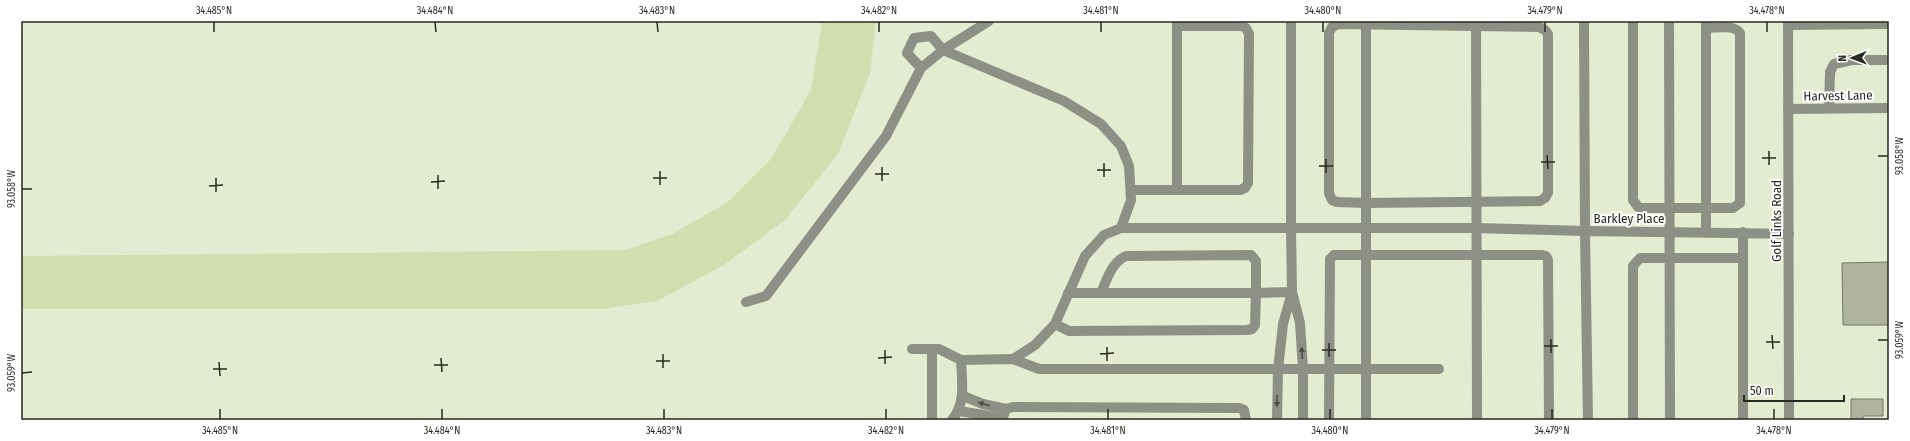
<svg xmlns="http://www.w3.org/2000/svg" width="1910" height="441" viewBox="0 0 1910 441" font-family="'Fira Sans Condensed',sans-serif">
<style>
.green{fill:#d1dfb0}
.building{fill:#aeb59c;stroke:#717861}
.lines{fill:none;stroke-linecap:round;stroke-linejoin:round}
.minor{stroke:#8c9085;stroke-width:10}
.oneway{fill:#4a4e43}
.ticks{fill:none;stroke:#272a20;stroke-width:1.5}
.labels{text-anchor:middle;stroke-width:4;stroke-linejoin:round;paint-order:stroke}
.street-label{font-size:13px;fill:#272a20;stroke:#fff}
.neatline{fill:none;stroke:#272a20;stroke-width:1.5}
.ticks-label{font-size:10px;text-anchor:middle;fill:#272a20}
</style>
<rect width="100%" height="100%" fill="#e3ebd1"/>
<!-- green -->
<polygon class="green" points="822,21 876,21 870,73 838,154 785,220 724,265 657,301 603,309 21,309 21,256 625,250 672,234 728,202 771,159 811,90"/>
<!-- building -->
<g class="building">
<polygon points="1889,262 1889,325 1843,325 1842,263"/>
<polygon points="1851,399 1883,399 1883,416 1863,416 1863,420 1851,420"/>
</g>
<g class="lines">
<!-- minor -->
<g class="minor">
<polyline points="1476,21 1477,420"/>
<path d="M1633 21V200L1638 207 1642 208H1733L1740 203V33C1733 24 1717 28 1707 28"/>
<polyline points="1669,21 1670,420"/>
<polyline points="1788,21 1789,420"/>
<polygon points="1338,24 1539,27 1545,30 1548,34 1548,193 1545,198 1540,201 1366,203 1337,202 1332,200 1329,193 1329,33 1332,27"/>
<polyline points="1788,25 1889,24"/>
<polyline points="921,68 907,53 914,38 931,36 943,50 1064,101 1101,124 1121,146 1129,166 1131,200 1121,228 1104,235 1085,256 1055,324 1035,345 1013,359"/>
<polyline points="1829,108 1830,72 1834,64 1852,60 1889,60"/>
<polyline points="1788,109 1889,108"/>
<polyline points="1177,189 1177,21"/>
<polyline points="1131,190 1240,190 1245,188 1248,183 1249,34 1246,28 1242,26 1177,26"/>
<polyline points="1121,228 1291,228 1291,21"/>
<polyline points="1706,232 1706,21"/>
<polyline points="1743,232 1743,420"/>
<path d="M1101 293C1107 279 1112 262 1126 256L1251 255 1256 261V293L1292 292 1291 228H1476L1585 231 1584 21"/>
<polyline points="746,302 766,296 886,136 921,68 943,50 989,21"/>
<polyline points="1055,324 1069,331 1247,330 1252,329 1255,325 1256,293 1068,293"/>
<polyline points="912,349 939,349 961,360 1013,359 1039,369 1439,369"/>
<polyline points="932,349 932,420"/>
<polyline points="963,396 983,404 1006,409"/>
<polyline points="959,411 1002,418"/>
<path d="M952 420C966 403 962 382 961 360"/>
<polyline points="1002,420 1006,409 1013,407 1239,408 1244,410 1246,420"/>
<polyline points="1277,420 1278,369 1283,324 1292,292 1300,323 1303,369 1303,420"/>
<polyline points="1329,420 1330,259 1334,255 1542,255 1546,256 1548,260 1549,420"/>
<polyline points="1366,420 1366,21"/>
<polyline points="1588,420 1585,231 1789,234"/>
<polyline points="1633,420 1633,266 1640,258 1743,258"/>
</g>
</g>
<!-- one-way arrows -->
<defs><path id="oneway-solid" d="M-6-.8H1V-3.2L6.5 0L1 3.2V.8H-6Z"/></defs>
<g class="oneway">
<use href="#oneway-solid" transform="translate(1302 353) rotate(-94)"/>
<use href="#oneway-solid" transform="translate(1277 401) rotate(92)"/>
<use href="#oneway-solid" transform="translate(984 404) rotate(-164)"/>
</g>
<!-- ticks -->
<path class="ticks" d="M214 22V32M435 22 436 32M657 22 658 32M879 22V32M1101 22V32M1323 22V32M1545 22V32M1767 22V32M1769 151V165M1547 155 1548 169M1878 156H1888M1762 158H1776M1326 159V173M1541 162H1555M1104 163V177M1319 166H1333M882 167V181M1097 170H1111M660 171V185M875 174H889M438 175V189M216 178V192M653 178H667M431 182 445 181M209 186 223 185M22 189H32M1772 335 1773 349M1551 339V353M1878 340H1888M1766 342H1780M1329 343V357M1544 346H1558M1107 347V361M885 350V364M1322 350H1336M663 354V368M1100 354 1114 353M441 358 442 372M878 358 892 357M656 361H670M219 362 220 376M434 365H448M213 369H227M22 373 32 372M220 409V419M442 409V419M664 409V419M886 409V419M1108 409V419M1330 409V419M1552 409V419M1774 409V419"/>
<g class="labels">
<!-- street labels -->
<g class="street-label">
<text transform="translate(1838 95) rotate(-1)" y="5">Harvest Lane</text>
<text x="1629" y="223">Barkley Place</text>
<text transform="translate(1776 221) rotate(-90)" y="5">Golf Links Road</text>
</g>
</g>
<!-- border -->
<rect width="1910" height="441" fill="none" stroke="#ffffff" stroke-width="44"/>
<!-- north arrow -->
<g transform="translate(1852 58) rotate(269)" stroke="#ffffff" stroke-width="3" paint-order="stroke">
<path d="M0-3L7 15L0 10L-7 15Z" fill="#272a20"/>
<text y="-6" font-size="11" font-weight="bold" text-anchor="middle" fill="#272a20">N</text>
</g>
<!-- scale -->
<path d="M1744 395v6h100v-6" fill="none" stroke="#272a20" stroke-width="2"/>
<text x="1750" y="395" font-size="12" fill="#272a20" stroke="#ffffff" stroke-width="3" paint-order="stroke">50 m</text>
<rect x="22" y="22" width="1866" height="397" class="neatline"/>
<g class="ticks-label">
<text x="214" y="14">34.485°N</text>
<text x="435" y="14">34.484°N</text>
<text x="657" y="14">34.483°N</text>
<text x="879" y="14">34.482°N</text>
<text x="1101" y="14">34.481°N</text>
<text x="1323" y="14">34.480°N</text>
<text x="1545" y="14">34.479°N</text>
<text x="1767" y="14">34.478°N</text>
<text transform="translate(1899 156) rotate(-90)" y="4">93.058°W</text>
<text transform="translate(11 189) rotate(-90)" y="4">93.058°W</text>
<text transform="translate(1899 340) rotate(-90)" y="4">93.059°W</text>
<text transform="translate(11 373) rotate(-90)" y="4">93.059°W</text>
<text x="220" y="434">34.485°N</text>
<text x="442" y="434">34.484°N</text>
<text x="664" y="434">34.483°N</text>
<text x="886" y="434">34.482°N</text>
<text x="1108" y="434">34.481°N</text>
<text x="1330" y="434">34.480°N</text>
<text x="1552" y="434">34.479°N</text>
<text x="1774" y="434">34.478°N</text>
</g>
</svg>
